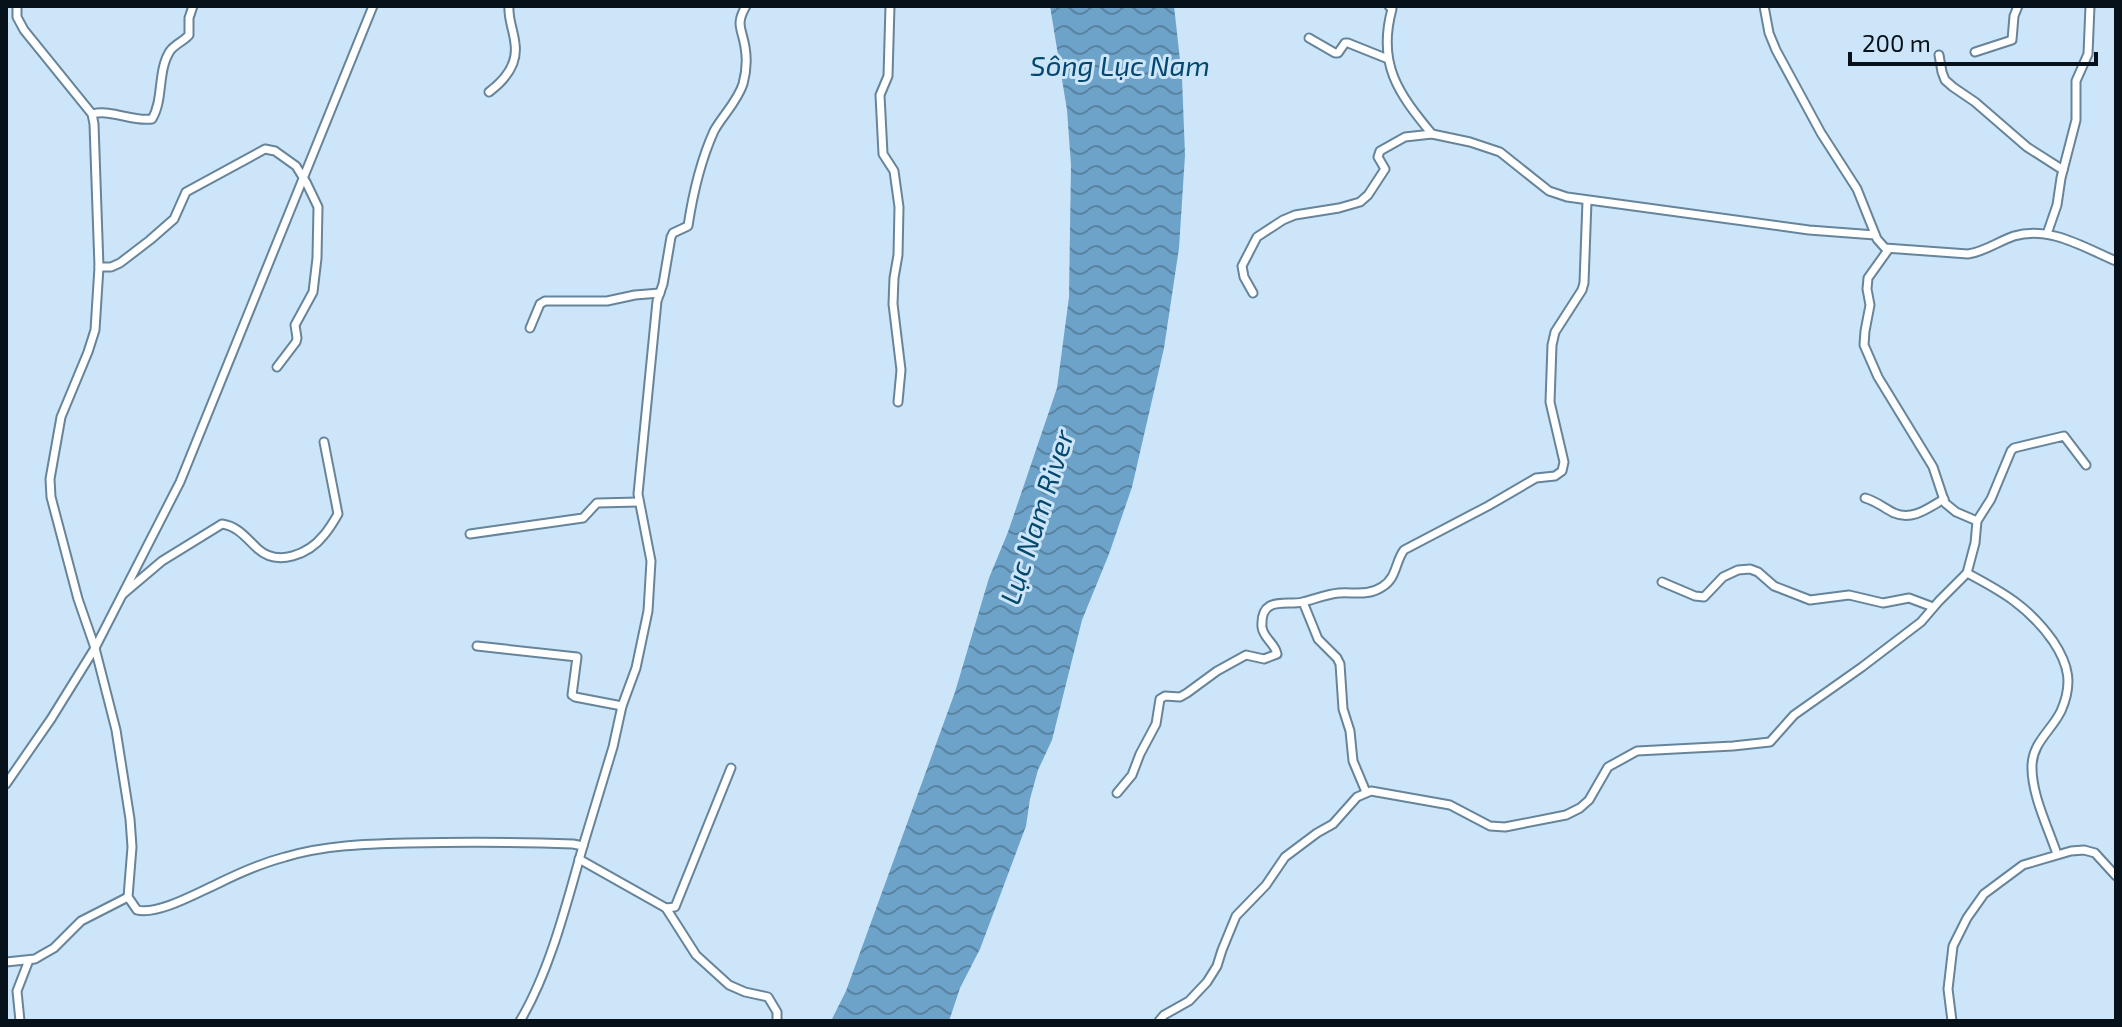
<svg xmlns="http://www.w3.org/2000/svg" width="2122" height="1027" viewBox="0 0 2122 1027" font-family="'Exo 2',sans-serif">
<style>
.water{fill:url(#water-waves)}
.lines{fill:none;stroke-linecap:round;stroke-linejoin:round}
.minor-casing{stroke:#66849a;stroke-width:11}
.minor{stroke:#fff;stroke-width:7}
.labels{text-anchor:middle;stroke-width:6;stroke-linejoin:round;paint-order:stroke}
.water-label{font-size:28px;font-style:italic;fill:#03486f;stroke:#cce5f9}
</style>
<defs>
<pattern id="water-waves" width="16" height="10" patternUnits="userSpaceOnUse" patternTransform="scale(2)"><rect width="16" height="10" fill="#6da2c9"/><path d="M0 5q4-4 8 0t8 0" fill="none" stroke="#5883a2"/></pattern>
</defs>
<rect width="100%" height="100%" fill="#cce5f9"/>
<!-- water -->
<polygon class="water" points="1050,6 1174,6 1182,78 1185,155 1179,248 1164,348 1132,487 1109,554 1082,620 1052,740 1038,770 1030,799 1026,826 980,949 960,988 949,1021 831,1021 846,991 955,692 989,578 1008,532 1057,388 1069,297 1071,165 1067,110"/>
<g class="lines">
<!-- minor casing -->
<g class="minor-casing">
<g id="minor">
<path d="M17 6V17L24 30 92 114 94 124 99 267 95 330 88 352 61 417 50 479 51 497 78 599 95 648 116 730 130 819 132 847 128 897 137 910C158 915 197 893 217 884 239 873 262 863 285 857 325 845 366 844 407 843 462 842 518 842 573 844L583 846C567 902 550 971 520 1021"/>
<polyline points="890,6 888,76 880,95 883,154 894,171 899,207 898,255 894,278 893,304 901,370 898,402"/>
<path d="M1389 6 1392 9C1377 64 1398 93 1432 134L1470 142 1500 152 1549 191 1567 197 1809 230 1875 235"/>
<path d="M1764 6 1769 33 1776 50 1821 133 1857 189 1877 239 1885 248 1968 254C1984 252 1999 241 2014 236 2049 225 2085 248 2116 261"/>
<polyline points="1309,38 1335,53 1338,53 1345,43 1348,43 1388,59"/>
<polyline points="1975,52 2012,40 2014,16 2018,6"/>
<polyline points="1939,55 1942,72 1945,80 1953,87 1975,102 2027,147 2063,170"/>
<path d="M489 92C505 80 518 65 515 44 514 31 508 20 509 6"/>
<path d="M92 114C113 109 131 122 152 119 164 99 157 71 170 51 175 44 184 41 189 35V18L193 6"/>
<polyline points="2047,234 2057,205 2061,178 2076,120 2076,81 2088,54 2090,6"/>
<polyline points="1888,250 1868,278 1867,289 1870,305 1865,331 1864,345 1878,377 1933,467 1945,503 1956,512 1977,521"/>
<polyline points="99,267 111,267 120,263 150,240 174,219 186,192 265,149 275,151 296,166 306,182 318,207 317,258 313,292 295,325 297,338 296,342 277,367"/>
<polyline points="1253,293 1244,277 1242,266 1257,237 1283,220 1295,215 1339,208 1360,202 1368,195 1385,169 1378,157 1380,151 1405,137 1432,134"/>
<polyline points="530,328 540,304 545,301 607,301 635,295 660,293"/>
<path d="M1865 498C1876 501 1884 508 1894 513 1913 521 1928 508 1944 499"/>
<polyline points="470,534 583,518 597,503 639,502"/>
<path d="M1967 573C2003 592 2029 607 2053 641 2069 665 2073 684 2061 711 2052 730 2033 742 2032 765 2031 794 2048 827 2057 854"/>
<polyline points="1662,582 1695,596 1704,597 1723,577 1738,570 1750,569 1758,572 1774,586 1810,600 1849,595 1883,603 1909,598 1933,607"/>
<path d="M123 594 162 561 222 524C238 526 247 539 258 549 278 567 309 554 324 535 330 528 334 521 338 514L324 442"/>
<polyline points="1303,602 1318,639 1337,658 1340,664 1343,709 1350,731 1353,761 1366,792"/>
<polyline points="477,646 577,657 572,695 575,697 622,706"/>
<polyline points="6,784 51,719 95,648 180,482 373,6"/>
<path d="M1117 793 1132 775 1140 754 1156 724 1160 699 1165 696 1180 697 1187 693 1217 671 1246 655 1264 659 1277 654C1275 643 1263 638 1262 627 1260 595 1286 606 1303 602 1315 599 1327 594 1339 593 1355 592 1368 596 1382 587 1397 578 1395 562 1404 550L1488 506 1536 478 1555 476 1562 471 1564 462 1550 402 1552 345 1555 332 1582 290 1584 283 1587 201"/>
<path d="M583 846 613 747 622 706 636 668 648 611 651 561 638 494 657 301 663 284 671 237 673 233 688 226C693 193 700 162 714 131 723 115 737 102 743 84 746 73 747 58 745 47 742 28 735 25 746 6"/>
<polyline points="579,859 666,908 696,955 729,985 745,992 768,997 777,1012 777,1021"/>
<polyline points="666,908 675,907 731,768"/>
<polyline points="6,962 35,959 40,956 54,948 81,921 128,897"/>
<polyline points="20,1021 17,991 29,960"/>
<polyline points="1159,1021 1164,1015 1189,1001 1207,982 1217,966 1222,950 1236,916 1266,885 1285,857 1317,833 1333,824 1357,797 1371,791 1450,805 1490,826 1505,827 1566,815 1580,808 1589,800 1608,767 1637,751 1733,746 1770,742 1794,715 1862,667 1921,622 1939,601 1967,573 1975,543 1977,521 1991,499 2011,451 2014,448 2064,436 2086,465"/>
<polyline points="1952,1021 1948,989 1953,946 1967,918 1984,894 2023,865 2071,851 2084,850 2095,853 2116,876"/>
</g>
</g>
<!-- minor -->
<use href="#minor" class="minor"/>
</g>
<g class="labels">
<!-- water labels -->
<g class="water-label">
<text x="1120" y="76">Sông Lục Nam</text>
<text transform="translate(1037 517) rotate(-72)" y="10">Lục Nam River</text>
</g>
</g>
<!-- border -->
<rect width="2122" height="1027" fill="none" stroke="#061119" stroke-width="16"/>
<!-- scale -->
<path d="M1850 52v12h246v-12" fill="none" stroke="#061119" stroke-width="4"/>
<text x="1862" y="52" font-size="24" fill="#061119" stroke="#cce5f9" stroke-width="6" paint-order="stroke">200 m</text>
</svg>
